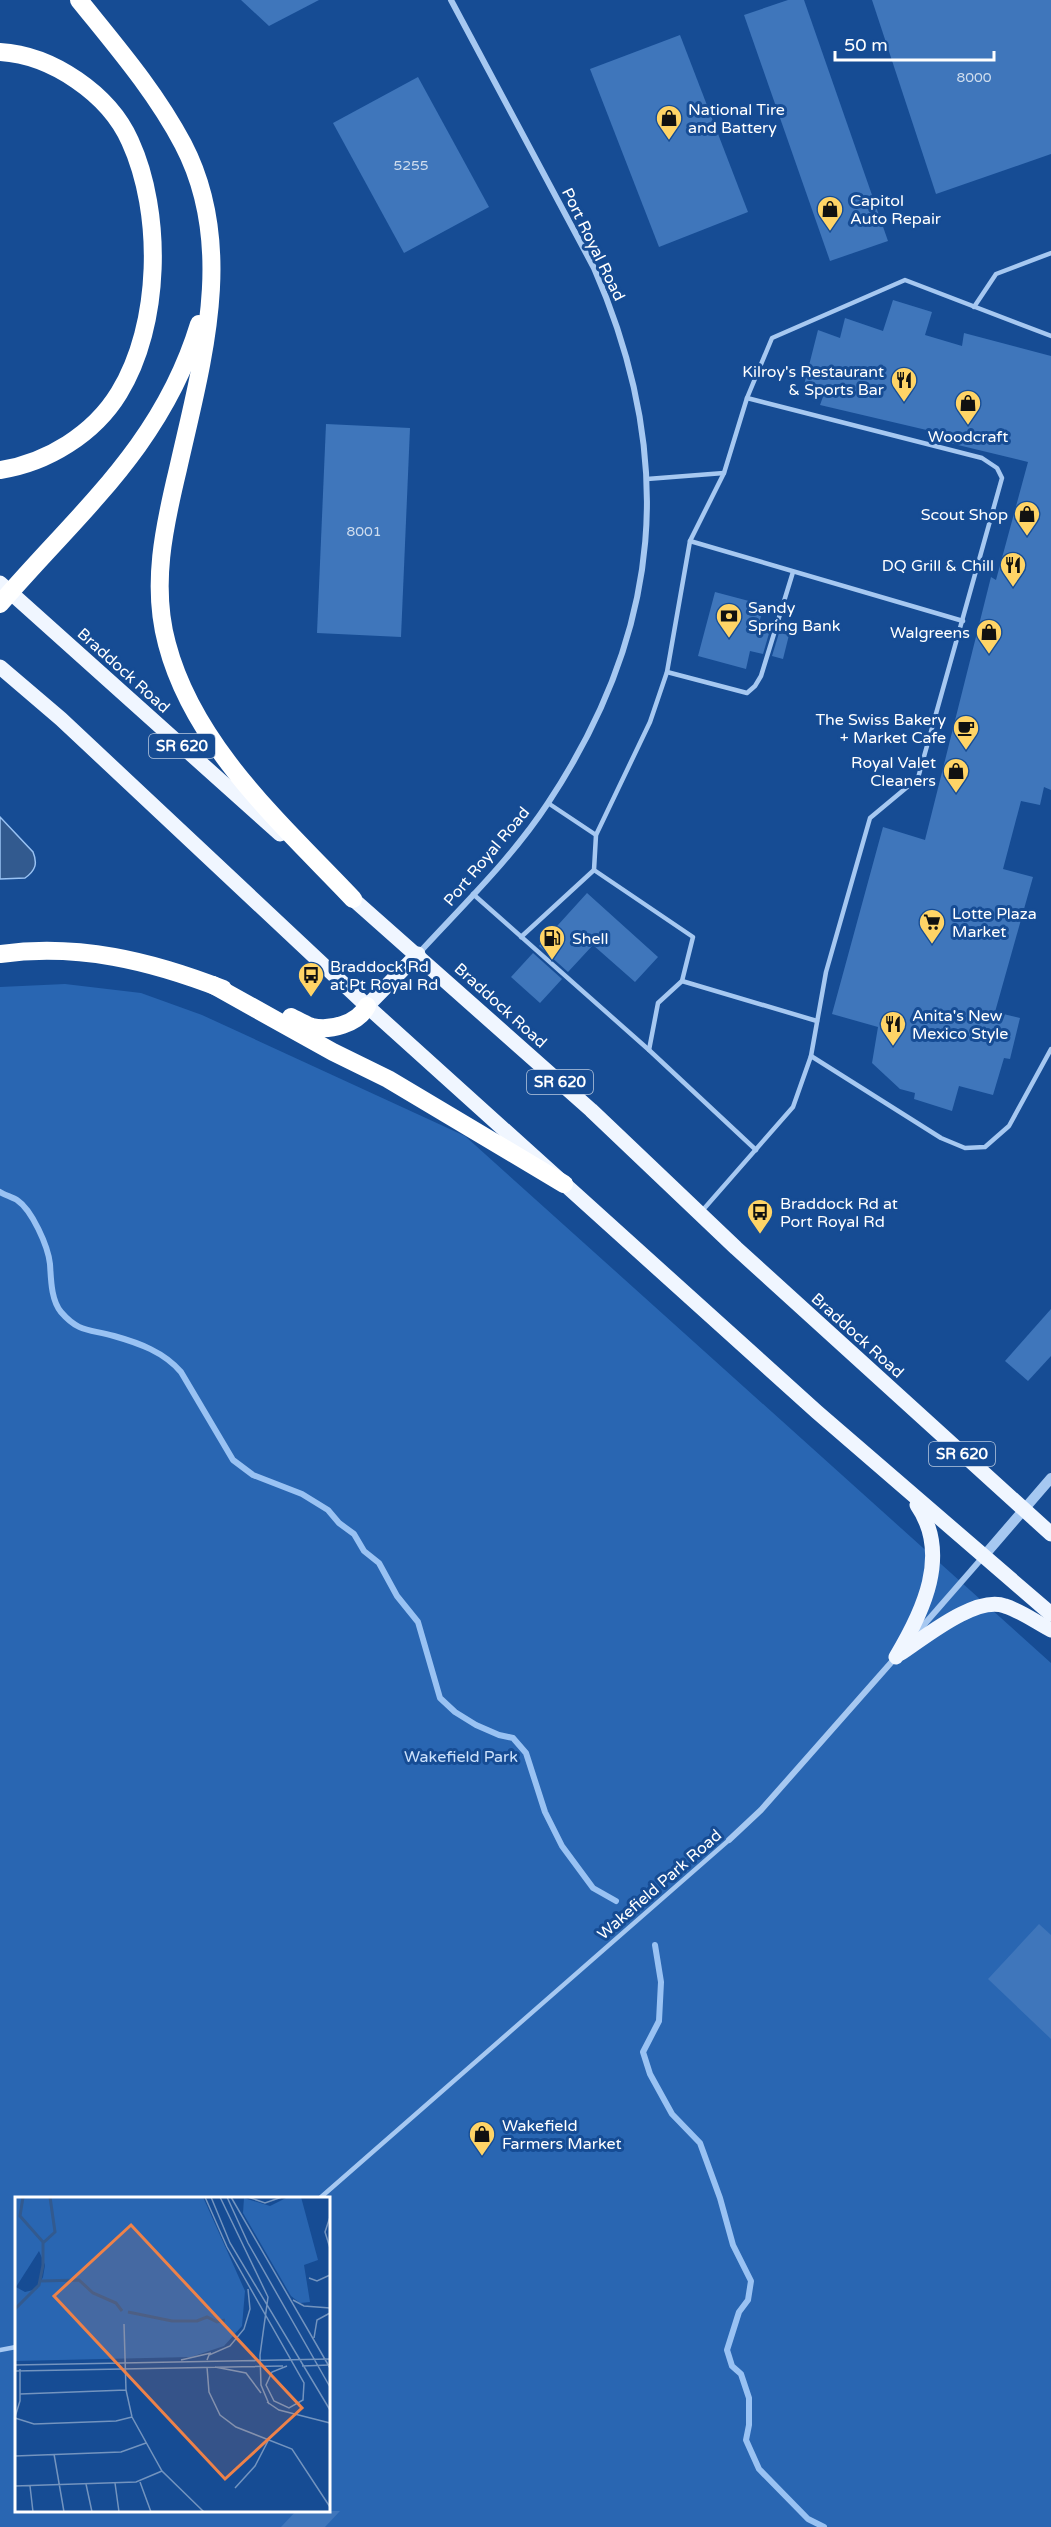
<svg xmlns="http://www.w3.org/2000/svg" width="1051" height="2527" viewBox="0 0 1051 2527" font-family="'Varela Round',sans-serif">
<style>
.green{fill:#2966b2;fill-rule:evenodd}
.water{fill:#325a8f;stroke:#99c2f3;stroke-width:1.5}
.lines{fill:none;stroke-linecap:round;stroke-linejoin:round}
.stream{stroke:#99c2f3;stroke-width:6}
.building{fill:#3f76bb}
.service{stroke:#a6c8f1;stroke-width:4.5}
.minor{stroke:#a6c8f1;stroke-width:6}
.tertiary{stroke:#a6c8f1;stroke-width:10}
.primary{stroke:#f0f6ff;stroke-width:15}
.motorway{stroke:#fff;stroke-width:18}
.labels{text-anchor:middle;stroke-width:6;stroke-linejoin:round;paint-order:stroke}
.number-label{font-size:14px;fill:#cfddee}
.shield{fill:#164c94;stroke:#b9c9df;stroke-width:1.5}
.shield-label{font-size:15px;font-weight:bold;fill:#fff}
.poi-label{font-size:16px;fill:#fff;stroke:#164c94;text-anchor:start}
.street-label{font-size:16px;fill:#fff;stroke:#164c94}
.park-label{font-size:16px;fill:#cde2fc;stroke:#164c94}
.inset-river{fill:none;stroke:#325a8f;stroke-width:3}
.inset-road{fill:none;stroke:#7394bf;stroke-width:1.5}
.view{fill:#ee8249;fill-opacity:0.15;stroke:#ee8249;stroke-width:3}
.inset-edge{fill:none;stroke:#fff;stroke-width:3}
</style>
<rect width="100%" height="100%" fill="#164c94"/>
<!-- green -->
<path class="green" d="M65 984 141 993 202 1015 465 1136 1051 1663V2527H0V987ZM16 2198H328V2510H16Z"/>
<!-- water -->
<path class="water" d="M0 817 33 852C38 864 35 871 25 878L0 879Z"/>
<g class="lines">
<!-- stream -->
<g class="stream">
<path d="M0 1192C5 1195 12 1197 17 1200 32 1210 48 1246 50 1264 51 1279 51 1300 61 1312 79 1333 90 1329 114 1336 139 1343 164 1352 181 1372L233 1460 253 1475 302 1494 328 1510 339 1523 354 1534 364 1551 379 1563 397 1596 418 1622 440 1698 455 1712 476 1725 499 1735 513 1738 526 1753 545 1812 562 1846 593 1888 616 1901"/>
<polyline points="655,1945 661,1982 659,2021 643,2052 650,2074 672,2114 700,2143 720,2198 733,2245 751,2281 748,2300 739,2312 727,2350 732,2366 741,2374 749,2398 749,2425 746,2440 759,2469 808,2519 824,2527"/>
</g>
</g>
<!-- building -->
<g class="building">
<polygon points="241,0 319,0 269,26"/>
<polygon points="788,0 804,0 888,241 830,261 744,15"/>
<polygon points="872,0 1051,0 1051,154 936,194"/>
<polygon points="680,35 748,212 659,247 590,69"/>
<polygon points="418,77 489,207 404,253 333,123"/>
<polygon points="893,300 932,312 925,335 962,346 964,333 1051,356 1051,790 1044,787 1040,805 1021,801 1003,869 1033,877 995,1012 1020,1018 1010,1059 1004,1058 993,1095 959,1086 952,1111 914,1099 915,1093 900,1089 872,1063 878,1027 832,1014 883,827 925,840 991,577 996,580 1028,462 933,439 935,432 820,405 824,394 803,389 818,330 840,338 845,318 883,331"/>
<polygon points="326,424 410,428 401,637 317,633"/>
<polygon points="715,592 764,605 758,627 770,630 763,654 750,651 746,669 698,656"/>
<polygon points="779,633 789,635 783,659 772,656"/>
<polygon points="587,893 658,957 635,982 593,945 568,972 539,946"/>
<polygon points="533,953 562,979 540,1003 511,977"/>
<polygon points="1051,1309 1051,1356 1028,1381 1005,1361"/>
<polygon points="1039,1924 1051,1935 1051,2039 988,1979"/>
<polygon points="296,2511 340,2511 325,2527 281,2527"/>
</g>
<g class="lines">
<!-- service -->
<g class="service">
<polyline points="974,307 996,274 1051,253"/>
<polyline points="647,479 724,473"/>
<polyline points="690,541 963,621"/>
<polyline points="667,672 747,693 755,686 761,676 793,572"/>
<polyline points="548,803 596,835"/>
<polyline points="473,894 649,1050 756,1150"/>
<polyline points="521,937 594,870"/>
<polyline points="682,981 817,1021"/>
<polyline points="649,1050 658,1003 682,981 693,937 594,870 596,835 650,722 667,672 690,541 724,473 747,398 772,338 905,280 1051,336"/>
<polyline points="811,1056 941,1138 965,1148 985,1147 1009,1126 1051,1049"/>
<polyline points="702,1211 793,1107 811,1056 826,972 870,818 918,778 1002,478 997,468 982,458 747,398"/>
<polyline points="320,2198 729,1840"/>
<polyline points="0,2350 16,2347"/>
</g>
<!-- minor -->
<g class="minor">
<path d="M418 954C463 905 512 858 548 803 663 629 677 458 594 268L451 0"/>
<polyline points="915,1635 983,1557"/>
<polyline points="729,1840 761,1810 896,1657"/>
</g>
<!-- tertiary -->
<polyline class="tertiary" points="983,1557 1051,1478"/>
<!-- primary -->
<g class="primary">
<polyline points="0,583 280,834"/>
<polyline points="0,667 61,719 367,1006 817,1412 1051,1614"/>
<polyline points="345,892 591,1110 736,1248 1051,1534"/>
<polyline points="367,1006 418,954"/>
<path d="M901 1653C924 1638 976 1595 1005 1606 1021 1611 1036 1622 1051 1630"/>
<path d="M896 1657C923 1612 951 1554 917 1505"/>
</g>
<!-- motorway -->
<g class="motorway">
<path d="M79 0C116 46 155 91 183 144 237 247 202 362 178 469 164 527 151 586 167 644 194 747 283 825 353 899"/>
<path d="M0 52C52 55 109 94 130 141 163 213 161 325 119 393 94 434 47 463 0 470"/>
<path d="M0 604C79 512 162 446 199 324"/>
<path d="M0 954C78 943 151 961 223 989"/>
<polyline points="213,985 333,1052 388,1079 564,1184"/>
<path d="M291 1017C297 1020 305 1025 312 1027 330 1031 358 1024 367 1006"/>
</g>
</g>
<!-- icons -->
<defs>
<g id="shop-pin" transform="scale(1.35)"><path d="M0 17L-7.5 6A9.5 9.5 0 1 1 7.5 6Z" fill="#ffd466" stroke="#164c94"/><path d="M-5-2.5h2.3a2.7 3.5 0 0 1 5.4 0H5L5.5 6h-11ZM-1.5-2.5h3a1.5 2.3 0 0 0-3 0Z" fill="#111"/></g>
<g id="restaurant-pin" transform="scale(1.35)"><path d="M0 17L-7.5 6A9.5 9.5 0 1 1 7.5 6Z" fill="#ffd466" stroke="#164c94"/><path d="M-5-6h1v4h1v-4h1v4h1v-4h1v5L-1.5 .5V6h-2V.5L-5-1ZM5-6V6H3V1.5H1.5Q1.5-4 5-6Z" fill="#111"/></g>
<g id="bank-pin" transform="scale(1.35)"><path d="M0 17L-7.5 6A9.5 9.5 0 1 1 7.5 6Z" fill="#ffd466" stroke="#164c94"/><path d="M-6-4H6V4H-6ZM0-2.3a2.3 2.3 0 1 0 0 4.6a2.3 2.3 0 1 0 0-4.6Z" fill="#111"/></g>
<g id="cafe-pin" transform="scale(1.35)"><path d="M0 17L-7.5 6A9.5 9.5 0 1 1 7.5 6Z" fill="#ffd466" stroke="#164c94"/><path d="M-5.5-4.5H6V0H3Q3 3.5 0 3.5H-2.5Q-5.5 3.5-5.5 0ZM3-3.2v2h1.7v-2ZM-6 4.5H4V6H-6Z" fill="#111"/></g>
<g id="supermarket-pin" transform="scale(1.35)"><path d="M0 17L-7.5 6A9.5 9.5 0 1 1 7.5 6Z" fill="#ffd466" stroke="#164c94"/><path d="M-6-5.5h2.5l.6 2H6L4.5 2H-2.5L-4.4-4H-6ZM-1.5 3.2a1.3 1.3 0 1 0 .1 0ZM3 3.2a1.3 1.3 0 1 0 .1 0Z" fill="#111"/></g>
<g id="fuel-pin" transform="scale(1.35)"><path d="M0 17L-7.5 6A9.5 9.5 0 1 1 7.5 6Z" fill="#ffd466" stroke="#164c94"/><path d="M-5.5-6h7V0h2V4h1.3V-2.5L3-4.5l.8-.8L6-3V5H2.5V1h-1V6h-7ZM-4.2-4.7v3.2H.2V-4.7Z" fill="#111"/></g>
<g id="bus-pin" transform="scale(1.35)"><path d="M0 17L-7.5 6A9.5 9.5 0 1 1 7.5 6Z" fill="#ffd466" stroke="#164c94"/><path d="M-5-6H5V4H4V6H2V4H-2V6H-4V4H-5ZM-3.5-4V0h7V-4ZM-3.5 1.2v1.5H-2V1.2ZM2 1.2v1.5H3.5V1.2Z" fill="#111"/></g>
</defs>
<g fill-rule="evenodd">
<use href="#shop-pin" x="669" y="118"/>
<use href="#shop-pin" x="830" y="209"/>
<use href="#restaurant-pin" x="904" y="380"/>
<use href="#shop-pin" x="968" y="403"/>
<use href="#shop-pin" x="1027" y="514"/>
<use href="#restaurant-pin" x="1013" y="565"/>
<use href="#bank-pin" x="729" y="616"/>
<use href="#shop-pin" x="989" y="632"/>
<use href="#cafe-pin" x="966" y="728"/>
<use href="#shop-pin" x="956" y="771"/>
<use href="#supermarket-pin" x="932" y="922"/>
<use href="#fuel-pin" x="552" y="938"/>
<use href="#bus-pin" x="311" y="975"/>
<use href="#restaurant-pin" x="893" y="1024"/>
<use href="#bus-pin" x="760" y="1212"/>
<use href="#shop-pin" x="482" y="2134"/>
</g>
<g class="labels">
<!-- number labels -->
<g class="number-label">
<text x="974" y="82">8000</text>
<text x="411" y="170">5255</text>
<text x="364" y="536">8001</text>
</g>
<!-- shield labels -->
<g class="shield">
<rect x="149" y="734" width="66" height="24" rx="4.5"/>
<rect x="527" y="1070" width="66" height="24" rx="4.5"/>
<rect x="929" y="1442" width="66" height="24" rx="4.5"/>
</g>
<g class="shield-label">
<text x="182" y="751">SR 620</text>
<text x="560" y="1087">SR 620</text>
<text x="962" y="1459">SR 620</text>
</g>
<!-- poi labels -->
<g class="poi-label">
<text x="688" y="115">National Tire<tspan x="688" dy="18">and Battery</tspan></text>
<text x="850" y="206">Capitol<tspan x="850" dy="18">Auto Repair</tspan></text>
<text x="884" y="377" text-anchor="end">Kilroy's Restaurant<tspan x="884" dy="18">&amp; Sports Bar</tspan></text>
<text x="968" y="442" text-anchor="middle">Woodcraft</text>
<text x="1008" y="520" text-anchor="end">Scout Shop</text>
<text x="994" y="571" text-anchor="end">DQ Grill &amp; Chill</text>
<text x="748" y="613">Sandy<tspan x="748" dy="18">Spring Bank</tspan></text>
<text x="970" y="638" text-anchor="end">Walgreens</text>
<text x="946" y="725" text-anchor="end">The Swiss Bakery<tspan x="946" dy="18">+ Market Cafe</tspan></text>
<text x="936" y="768" text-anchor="end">Royal Valet<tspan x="936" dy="18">Cleaners</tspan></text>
<text x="952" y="919">Lotte Plaza<tspan x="952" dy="18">Market</tspan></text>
<text x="572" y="944">Shell</text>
<text x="330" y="972">Braddock Rd<tspan x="330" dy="18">at Pt Royal Rd</tspan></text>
<text x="912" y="1021">Anita's New<tspan x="912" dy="18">Mexico Style</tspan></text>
<text x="780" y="1209">Braddock Rd at<tspan x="780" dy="18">Port Royal Rd</tspan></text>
<text x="502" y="2131">Wakefield<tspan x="502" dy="18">Farmers Market</tspan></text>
</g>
<!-- street labels -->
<g class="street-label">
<text transform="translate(594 244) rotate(64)" y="6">Port Royal Road</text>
<text transform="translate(124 670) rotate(42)" y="6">Braddock Road</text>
<text transform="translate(486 856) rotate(-50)" y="6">Port Royal Road</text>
<text transform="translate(501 1005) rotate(42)" y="6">Braddock Road</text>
<text transform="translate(858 1335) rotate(42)" y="6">Braddock Road</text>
<text transform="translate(659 1884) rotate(-41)" y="6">Wakefield Park Road</text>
</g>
<!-- park labels -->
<g class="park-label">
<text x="461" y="1762">Wakefield Park</text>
</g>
</g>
<!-- overview -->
<g transform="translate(15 2197)">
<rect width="315" height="315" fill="#164c94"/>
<path d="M0 0H188L230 94 227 129 209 149 176 160 0 164ZM24 54 30 68 28 80 22 92 10 95 1 90ZM273 0H286L303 63 289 68 295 105 285 106 276 99 228 16 229 1 255 9Z" fill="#2966b2" fill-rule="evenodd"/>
<path class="inset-river" d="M28 46 40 35 35 0M26 84 64 83 78 96 101 106 107 114M0 112 24 88 28 68V45L5 19 8 0M113 115 157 124H182L192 120 202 125 210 123"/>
<path class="inset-road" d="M190 0 212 50 289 186 288 203 274 211 259 204 251 188 257 175 272 169M196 0 215 46 315 213M205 0 253 100 245 158 246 188 254 207M212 0 233 46 315 190M216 0 315 171M233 0 250 6 267 0M315 20 310 35 315 51M294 81 302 84 315 78M278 103 289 109 315 111M109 127 111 193 117 220 147 274 189 315M299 141 302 123 315 116M166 163 196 156M192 163 194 158 215 149 229 132 235 112 233 92M0 168 315 162M287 169 315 168M192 170 194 195 205 218 221 230 277 252 315 310M200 170 231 176 246 196M0 174 268 169M5 197 111 193M252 205 264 213 315 226M0 220 5 204V172M0 221 19 227 101 224 117 220M39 257 49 315M0 259 106 255 131 246M125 285 136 315M100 286 104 315M71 287 77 315M0 289 121 285 147 274M15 289 18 315M220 291 240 269 254 242"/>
<path class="view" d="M116 28 287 211 210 282 39 99Z"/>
<rect width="315" height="315" class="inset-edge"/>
</g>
<!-- scale -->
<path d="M835 51v9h159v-9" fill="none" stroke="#ffffff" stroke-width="3"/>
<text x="844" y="51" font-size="18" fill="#ffffff" stroke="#164c94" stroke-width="4.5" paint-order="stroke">50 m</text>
</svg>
